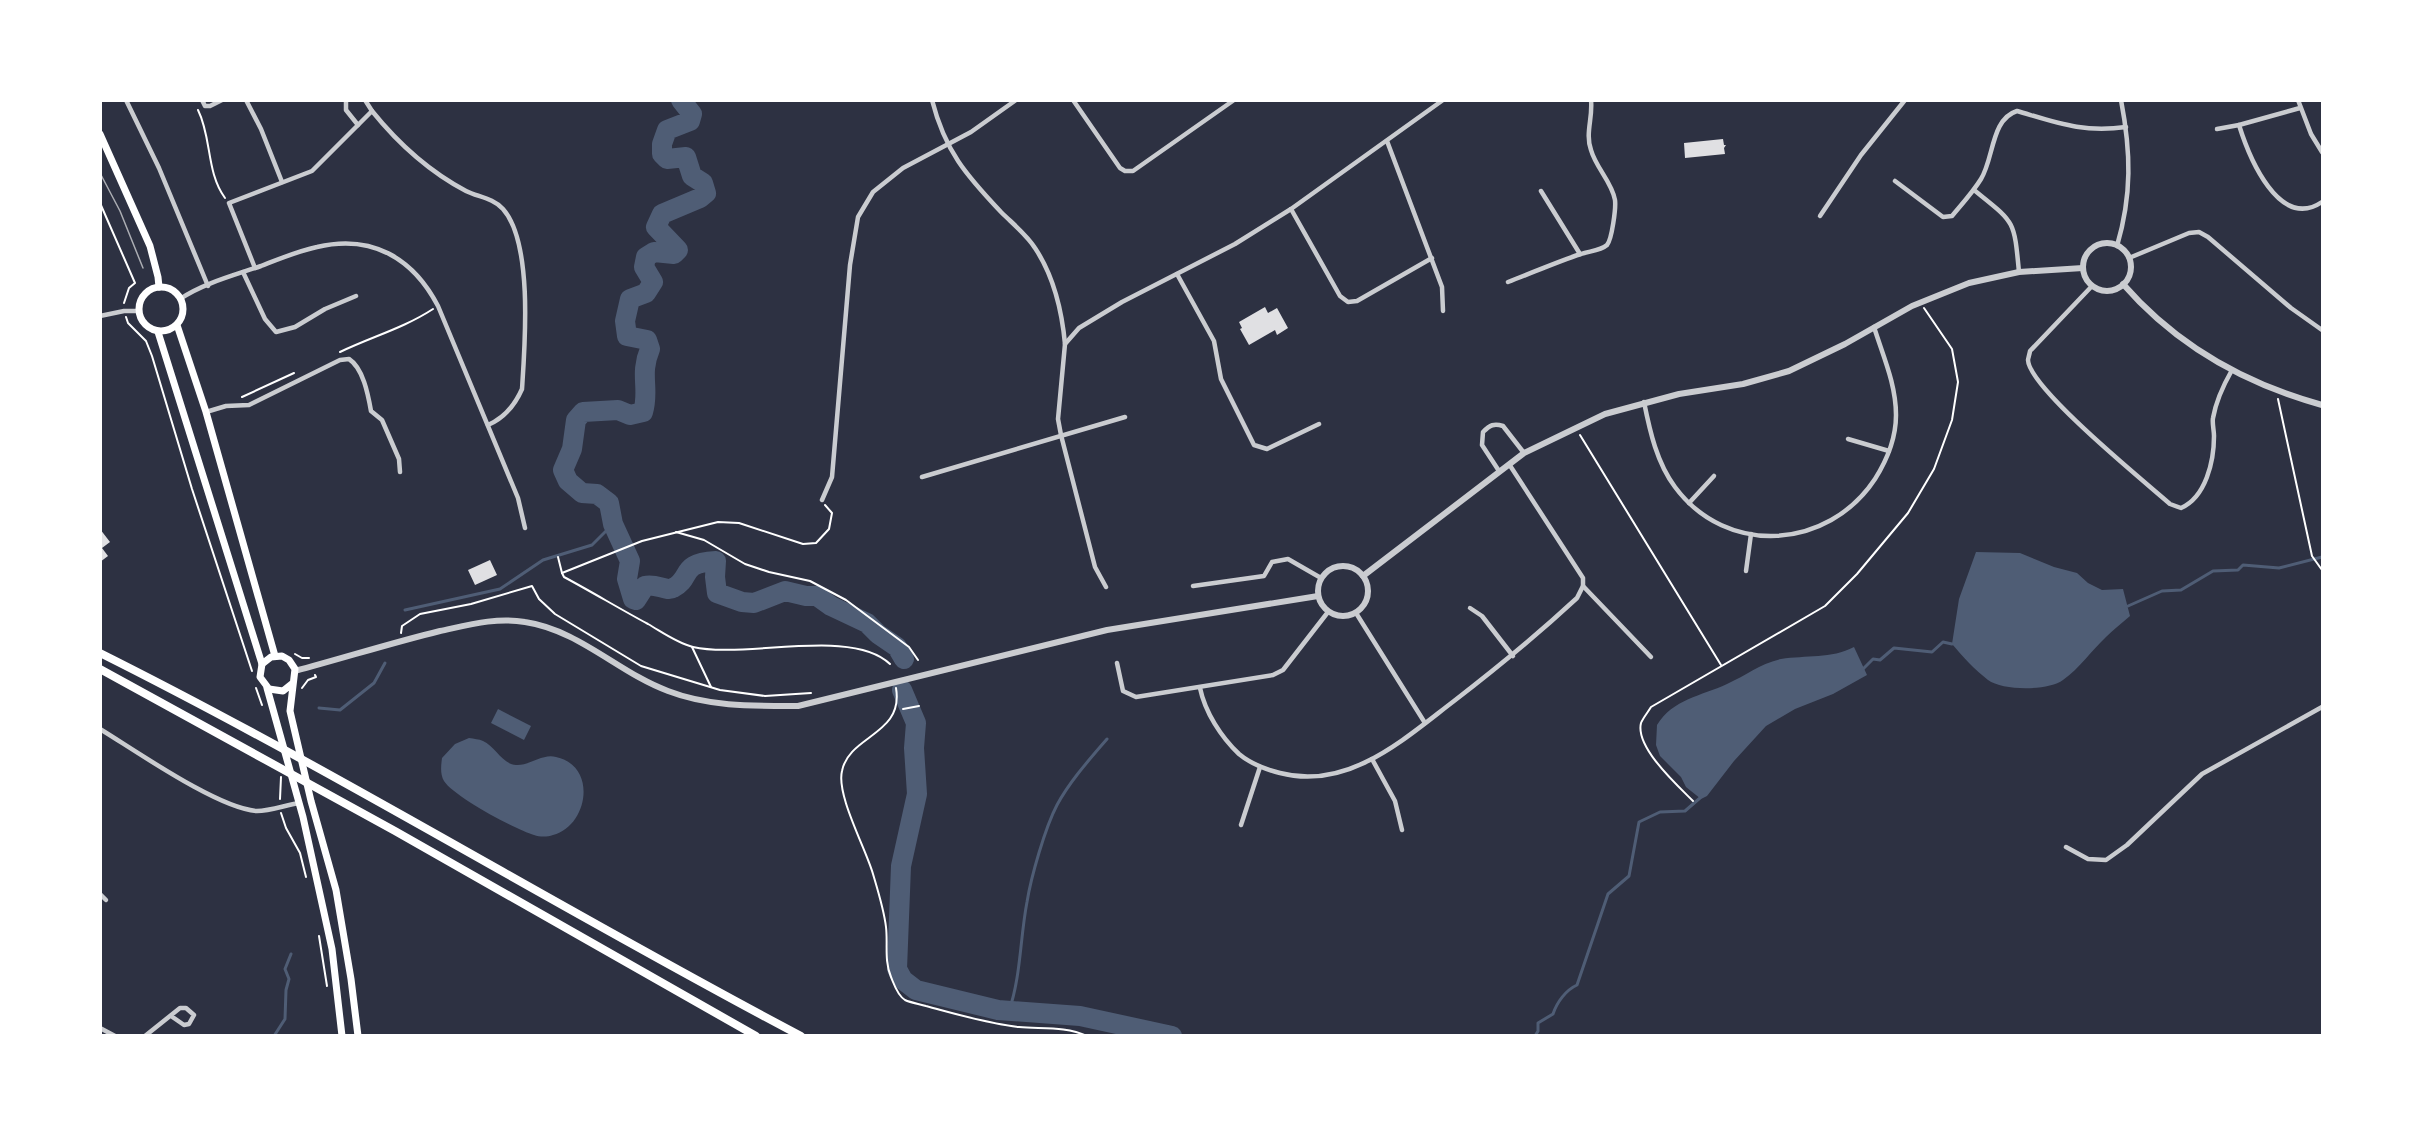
<svg xmlns="http://www.w3.org/2000/svg" width="2423" height="1136" viewBox="0 0 2423 1136" font-family="Mulish,sans-serif">
<style>
.water{fill:#4f5d75}
.lines{fill:none;stroke-linecap:round;stroke-linejoin:round}
.stream{stroke:#4f5d75;stroke-width:3}
.river{stroke:#4f5d75;stroke-width:20}
.building{fill:#e0e0e3}
.path{stroke:#fff;stroke-width:2}
.minor{stroke:#caccd0;stroke-width:4.5}
.tertiary{stroke:#caccd0;stroke-width:6}
.secondary{stroke:#fff;stroke-width:7}
.motorway{stroke:#fff;stroke-width:8}
.tram{stroke:#abadb3;stroke-width:1.5}
</style>
<rect width="100%" height="100%" fill="#2d3142"/>
<!-- water -->
<g class="water">
<path d="M1976 552 2020 553 2054 567 2077 573 2088 583 2102 590 2123 589 2130 616C2122 623 2113 630 2106 637 2091 651 2080 668 2063 680 2048 691 2003 691 1988 680 1975 670 1963 657 1952 644L1959 599Z"/>
<path d="M1854 647 1867 675 1833 694 1795 709 1766 726 1734 761 1707 796 1701 799 1686 787 1681 777 1660 756 1656 745 1657 725C1673 699 1701 696 1727 684 1747 675 1759 664 1781 659 1806 655 1831 659 1854 647Z"/>
<polygon points="498,709 531,726 524,740 491,723"/>
<path d="M469 738C474 739 479 739 483 741 495 746 502 764 516 765 529 766 543 753 556 757 598 766 588 826 553 835 547 837 540 837 534 835 516 830 453 796 444 781 440 774 441 766 442 758L455 744Z"/>
</g>
<g class="lines">
<!-- stream -->
<g class="stream">
<polyline points="2128,606 2162,591 2181,590 2213,571 2238,570 2243,565 2279,568 2322,557"/>
<polyline points="405,610 500,589 543,560 592,545 613,524"/>
<polyline points="1863,669 1873,659 1880,660 1894,648 1932,652 1943,642 1952,644"/>
<polyline points="319,708 340,710 374,683 385,663"/>
<path d="M1009 1011C1021 976 1020 938 1027 902 1031 877 1045 828 1057 805 1070 781 1089 760 1107 739"/>
<polyline points="274,1036 285,1019 286,990 289,979 285,969 291,954"/>
<path d="M1535 1036 1538 1031V1023L1553 1014C1557 1002 1566 990 1577 985L1608 894 1629 876 1639 822 1660 812 1685 811 1700 798"/>
</g>
<!-- river -->
<g class="river">
<path d="M681 100 692 114 690 121 667 130 662 144V154L667 159 686 157 692 176 703 183 706 193 700 198 662 214 656 227 678 250 674 254 654 252 646 257 644 267 653 282 646 293 630 299 625 321 627 336 647 340 650 349C639 375 650 389 643 412L630 415 618 410 583 412 576 420 572 449 563 470 568 481 582 493 597 494 609 503 613 524 630 561 627 579 633 599 636 600 645 586C656 583 667 592 673 588 693 578 678 563 716 561L715 577 717 593 742 602 754 603 785 591 806 596H817L831 606 867 623 878 634 897 647 904 659"/>
<polyline points="902,690 916,723 914,748 917,794 901,866 897,969 903,980 916,990 998,1010 1080,1016 1172,1036"/>
</g>
</g>
<!-- building -->
<g class="building">
<polygon points="1723,139 1724,145 1726,145 1724,148 1725,154 1685,158 1684,143"/>
<polygon points="1265,307 1268,313 1277,308 1288,328 1277,335 1275,330 1249,345 1240,329 1242,328 1239,322"/>
<polygon points="100,529 110,542 102,548 108,556 100,562"/>
<polygon points="490,560 497,575 475,585 468,570"/>
</g>
<g class="lines">
<!-- path -->
<g class="path">
<path d="M198 110C212 138 206 172 225 198"/>
<polyline points="100,203 135,283 129,288 124,303"/>
<polyline points="126,317 128,323 146,341 152,356 192,489 252,671"/>
<path d="M340 352C371 337 404 328 433 309"/>
<polyline points="242,397 294,373"/>
<polyline points="2278,399 2312,556 2322,570"/>
<polyline points="1580,435 1721,665"/>
<polyline points="676,532 704,540 745,564 769,572 810,581 846,600 909,647 918,660"/>
<polyline points="558,557 562,573"/>
<path d="M562 573 564 577C592 592 620 609 648 624 662 632 677 643 693 647 744 659 852 627 890 664"/>
<polyline points="562,573 642,541 718,522 739,523 803,544 816,543 829,529 832,513 825,505"/>
<polyline points="401,633 402,626 420,614 471,604 532,586 539,599 555,614 641,666 720,690 765,696 811,693"/>
<polyline points="692,647 711,687"/>
<polyline points="295,654 302,658 309,658"/>
<polyline points="256,688 262,705"/>
<polyline points="302,688 308,680 316,677 315,675"/>
<path d="M896 688C904 735 849 735 842 771 836 795 866 849 873 874 878 891 884 910 886 927 888 943 884 961 891 977 894 984 897 995 905 1000 911 1003 920 1004 926 1006 956 1014 989 1024 1019 1027 1042 1029 1066 1026 1087 1036"/>
<polyline points="903,709 919,706"/>
<polyline points="280,799 281,777"/>
<path d="M1693 801C1677 785 1635 747 1641 723 1643 718 1648 712 1651 707L1825 606 1857 574 1908 513 1934 469 1952 420 1958 382 1952 349 1924 308"/>
<polyline points="281,813 286,828 300,853 306,877"/>
<polyline points="319,936 327,986"/>
</g>
<!-- minor -->
<g class="minor">
<polyline points="126,100 159,168 208,286"/>
<polyline points="202,100 205,106 210,106 222,100"/>
<polyline points="246,100 261,129 282,182"/>
<polyline points="346,100 346,110 358,125"/>
<polyline points="365,100 372,111"/>
<path d="M932 100C945 151 966 175 1001 212 1012 223 1027 235 1035 248 1053 275 1062 312 1065 344"/>
<polyline points="1073,100 1120,168 1125,171 1133,171 1234,100"/>
<polyline points="2298,100 2311,134 2322,152"/>
<path d="M2300 108 2239 125C2249 157 2279 231 2322 202"/>
<polyline points="2217,129 2239,125"/>
<polyline points="1387,141 1442,287 1443,311"/>
<path d="M1895 181 1943 217 1952 216C1962 204 1973 192 1981 179 1994 158 1991 119 2017 111 2058 123 2083 133 2126 127"/>
<path d="M1974 190C2015 223 2014 219 2019 272"/>
<polyline points="1541,191 1580,254"/>
<polyline points="1291,209 1340,296 1348,302 1357,301 1432,258"/>
<polyline points="1820,216 1861,155 1905,100"/>
<path d="M2117 246C2132 195 2131 152 2121 100"/>
<polyline points="2129,258 2189,233 2199,232 2208,237 2291,308 2322,330"/>
<path d="M255 268 229 203 312 171 372 111C397 142 430 172 466 191 478 197 493 198 503 209 533 243 525 344 522 389 515 405 504 418 488 425"/>
<polyline points="243,272 265,319 276,332 295,327 325,309 356,296"/>
<polyline points="1177,274 1214,341 1221,379 1254,445 1267,449 1319,424"/>
<path d="M1508 282C1532 273 1556 262 1581 254 1589 251 1600 251 1607 245 1612 239 1616 208 1615 200 1612 182 1596 168 1591 150 1585 133 1593 118 1591 100"/>
<path d="M2092 286 2030 351C2030 352 2028 359 2028 360 2029 388 2145 482 2170 504L2181 508C2206 497 2214 461 2214 436 2214 430 2212 423 2213 418 2216 401 2224 384 2232 370"/>
<path d="M180 299C204 283 235 275 261 266 279 259 298 251 317 247 372 234 413 258 438 306L518 498 525 528"/>
<polyline points="100,316 124,311 138,311"/>
<path d="M1644 402C1650 432 1657 463 1675 487 1727 557 1828 550 1875 479 1887 460 1896 437 1896 415 1896 384 1883 356 1874 327"/>
<path d="M206 412 226 406 249 405 340 360 349 359C363 368 368 394 371 411L382 420 399 459 400 472"/>
<polyline points="1848,439 1889,451"/>
<path d="M1499 471 1482 445 1483 432C1490 425 1494 423 1503 426L1524 453"/>
<polyline points="922,477 1125,417"/>
<polyline points="822,500 832,477 850,265 858,217 873,192 903,168 971,132 1016,100"/>
<polyline points="1689,503 1714,476"/>
<polyline points="1746,571 1751,534"/>
<polyline points="1193,586 1264,576 1272,562 1288,559 1321,578"/>
<polyline points="1583,586 1651,657"/>
<polyline points="1106,587 1095,567 1061,435 1058,419 1065,344 1079,328 1122,302 1235,244 1291,209 1443,100"/>
<polyline points="1470,608 1482,616 1513,656"/>
<polyline points="1356,613 1425,723"/>
<polyline points="1117,663 1123,691 1136,697 1273,675 1283,670 1328,612"/>
<path d="M1200 688C1205 712 1221 737 1239 754 1251 764 1264 769 1280 773 1348 791 1404 739 1454 701 1497 668 1537 635 1577 598L1583 586V578L1509 464"/>
<path d="M100 729C136 751 219 809 257 811 270 811 286 805 299 803"/>
<polyline points="1372,759 1395,801 1402,830"/>
<polyline points="1241,825 1260,767"/>
<polyline points="2066,847 2088,859 2106,860 2127,845 2202,774 2322,707"/>
<polyline points="100,894 106,900"/>
<polyline points="100,1028 115,1036"/>
<polyline points="145,1036 180,1008 186,1008 194,1015 189,1024 184,1025 171,1016"/>
</g>
<!-- tertiary -->
<g class="tertiary">
<circle cx="2107" cy="267" r="24"/>
<path d="M2123 284C2176 345 2246 384 2322 405"/>
<circle cx="1343" cy="591" r="25"/>
<polyline points="1363,576 1524,453 1605,414 1679,394 1743,384 1789,371 1845,344 1912,306 1969,283 2019,272 2083,268"/>
<path d="M295 671C344 658 391 643 440 631 468 625 496 617 525 622 579 630 619 673 668 691 709 707 755 706 798 706L1107 630 1318 596"/>
</g>
<!-- secondary -->
<g class="secondary">
<polyline points="100,134 150,246 158,277 159,287"/>
<circle cx="161" cy="309" r="22"/>
<polyline points="177,325 206,412 275,656"/>
<polyline points="158,332 262,664"/>
<polyline points="293,683 283,691 269,689 260,677 262,664 271,657 282,656 289,660 295,669 290,711 311,801 336,890 351,979 358,1036"/>
<polyline points="267,688 303,817 332,949 342,1036"/>
</g>
<!-- motorway -->
<g class="motorway">
<path d="M100 653C338 772 565 912 801 1036"/>
<polyline points="100,669 395,831 756,1036"/>
</g>
<!-- tram -->
<polyline class="tram" points="100,173 120,211 143,268"/>
</g>
<!-- border -->
<rect width="2423" height="1136" fill="none" stroke="#ffffff" stroke-width="204"/>
</svg>
